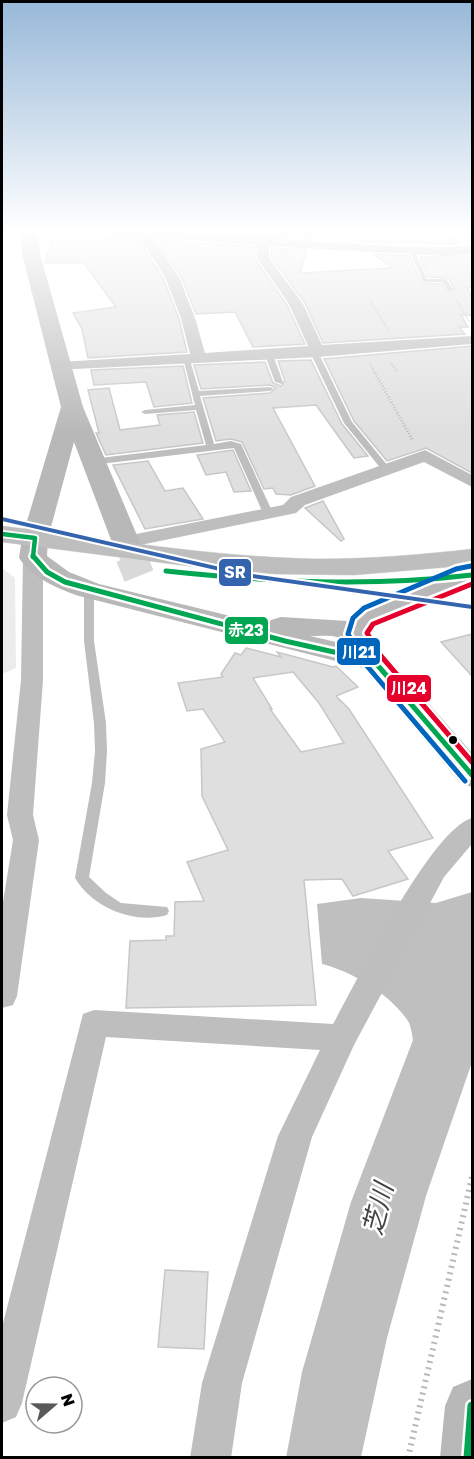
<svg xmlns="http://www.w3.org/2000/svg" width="474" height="1459" viewBox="0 0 474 1459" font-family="'Golos Text','Noto Sans JP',sans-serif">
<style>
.green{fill:#ececec}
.water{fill:#bfbfbf}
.building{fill:#dfdfdf;stroke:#c7c7c7;stroke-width:1.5;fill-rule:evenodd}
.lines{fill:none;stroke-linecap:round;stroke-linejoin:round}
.secondary-tunnel-far1{stroke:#d9d9d9;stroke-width:24;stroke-dasharray:24 12;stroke-linecap:butt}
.secondary-tunnel{stroke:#d9d9d9;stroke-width:31;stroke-dasharray:31 16;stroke-linecap:butt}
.highway-casing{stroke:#dbdbdb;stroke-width:1}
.path-far2{stroke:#b9b9b9;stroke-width:2;stroke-dasharray:1 1.5;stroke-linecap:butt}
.path-far1{stroke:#b9b9b9;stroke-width:3;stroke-dasharray:1 2;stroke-linecap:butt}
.path{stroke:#b9b9b9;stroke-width:6;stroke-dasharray:2 4.5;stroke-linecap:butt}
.lane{fill:#bebebe;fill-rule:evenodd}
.street{fill:#bebebe;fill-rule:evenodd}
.secondary{fill:#b8b8b8;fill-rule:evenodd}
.highway{fill:#bebebe;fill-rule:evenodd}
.bus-1-far2-casing{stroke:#fff;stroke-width:8}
.bus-1-far1-casing{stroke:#fff;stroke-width:10}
.bus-1-casing{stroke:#fff;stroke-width:14}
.bus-2-casing{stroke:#fff;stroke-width:10}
.bus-3-casing{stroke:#fff;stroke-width:10}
.bus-1-far2{stroke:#00a651;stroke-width:4.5}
.bus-1-far1{stroke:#00a651;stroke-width:5}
.bus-1{stroke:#00a651;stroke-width:9}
.bus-2{stroke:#0065bd;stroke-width:5}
.bus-3{stroke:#e4002b;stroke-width:5}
.metro-1-casing{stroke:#fff;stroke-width:4}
.metro-1{fill:#3564af;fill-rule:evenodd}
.bus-dot{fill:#000;stroke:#fff;stroke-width:2}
.labels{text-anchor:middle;stroke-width:5;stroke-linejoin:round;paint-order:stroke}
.near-water-label{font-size:26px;font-style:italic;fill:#444;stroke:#fff}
.line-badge{stroke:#fff;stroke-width:2}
.badge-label{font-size:16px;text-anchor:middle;font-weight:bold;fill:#fff}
</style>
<rect width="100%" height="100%" fill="#fff"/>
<!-- green -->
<polygon class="green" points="2,568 15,578 16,668 2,674"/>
<!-- water -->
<path class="water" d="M472 892V1062L426 1196 387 1338 361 1457 286 1458 302 1372 351 1202 413 1040C412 1034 411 1026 408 1021 390 994 353 972 322 964L317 904 361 898 436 903Z"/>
<!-- building -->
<g class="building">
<polygon points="54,231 100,232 98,235 138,239 163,278 179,319 187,352 88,358 82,329 73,313 116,307 84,263 45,263"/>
<polygon points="184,231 259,231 257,236"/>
<polygon points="275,231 313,231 311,239 273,236"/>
<polygon points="343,231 446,231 458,244 358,242"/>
<polygon points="156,240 254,247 255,259 287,305 305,344 253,347 235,312 196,314 181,276"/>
<polygon points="271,248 307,250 300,273 392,268 374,254 410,256 421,283 441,284 448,292 455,289 448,278 428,277 420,257 469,256 472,260 472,287 467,288 472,297 472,315 461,315 468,327 459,327 465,334 323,343 305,303 271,257"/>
<polygon points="472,346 472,473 426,448 387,461 354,421 324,359"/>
<polygon points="311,360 342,424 368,456 354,458 316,405 273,408 315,486 291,495 276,494 273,488 264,489 242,442 231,439 216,441 203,398 270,393 276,388 270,385 201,389 194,365 265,362 273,383 281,386 285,381 278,361"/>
<polygon points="183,366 192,403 154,407 146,382 94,385 91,370"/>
<polygon points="109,388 120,430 160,425 157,415 194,412 203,443 106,455 96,433 99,433 88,390"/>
<polygon points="233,450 251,491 234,492 226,472 206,475 197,455"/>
<polygon points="148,461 165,491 183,488 203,519 145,529 113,465"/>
<polygon points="323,501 344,539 341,541 305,508"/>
<polygon points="472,634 472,676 441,642"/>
<path d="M246 648 281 657 277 652 333 667 336 666 358 687 336 696 349 709 433 838 388 851 408 879 353 896 342 879 304 880 316 1005 126 1008 130 941 166 940V936H174L175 902 204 901 187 862 228 850 202 796 201 749 225 742 203 709 187 711 178 683 223 677 221 674 235 653 241 655ZM293 672 319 703 344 743 301 752 270 709H272L253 678Z"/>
<polygon points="165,1270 208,1272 204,1349 158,1347"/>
</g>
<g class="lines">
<!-- secondary-tunnel-far1 -->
<polyline class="secondary-tunnel-far1" points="127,545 132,557"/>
<!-- secondary-tunnel -->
<polyline class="secondary-tunnel" points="131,556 139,576"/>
<!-- highway casing -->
<g class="highway-casing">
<path id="highway" d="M2 526C106 539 211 557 317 559 369 559 420 555 472 549V565L354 575 275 574 196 567 2 542Z"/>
</g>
<!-- path-far2 -->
<g class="path-far2">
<polyline points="456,299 470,323"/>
<polyline points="370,301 388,329"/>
<polyline points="391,363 397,372"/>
<polyline points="370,364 376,375"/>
</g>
<!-- path-far1 -->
<polyline class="path-far1" points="375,373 413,441"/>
<!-- path -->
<polyline class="path" points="408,1458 472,1177"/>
<!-- lane -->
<g class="lane">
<polygon points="410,251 415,252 427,279 446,279 453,289 452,290 448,290 442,282 423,282"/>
<polygon points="311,350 318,352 352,422 388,466 388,470 382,470 344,423 310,352"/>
<polygon points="266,353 273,355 283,382 282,384 275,382 265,355"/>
<polygon points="183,358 190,360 199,391 270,387 274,389 270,391 200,396 214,444 231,441 241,444 273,513 271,515 268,516 263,513 234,448 92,465 88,462 92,459 206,445 196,410 145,414 141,412 145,410 195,405"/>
<path d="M89 587 94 590V641L106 723 107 751 105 783 89 877 106 893 121 903 167 907 169 911 167 915C134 925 92 907 75 878L92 783 95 751 94 723 84 641V590Z"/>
</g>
<!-- street -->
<g class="street">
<path d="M108 231H159L258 238 261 231H273L270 238C337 243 405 249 472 246V254L446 256 269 246V258L303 304 322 345 472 336V344L318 357 55 370 52 367 60 362 190 354 181 318 165 277 139 237 114 235ZM152 237 256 245 257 258 289 304 308 346 205 353 195 318 179 277Z"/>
<polygon points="425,450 472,475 472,487 424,462 305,505 296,513 126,548 116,542 126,536 283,505 291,497"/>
<polygon points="33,552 40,554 43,558 43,680 33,815 39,840 17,996 13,1005 2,1008 2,908 13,840 7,815 21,680 23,558 26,554"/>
<path d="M472 818V844L444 877 354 1045 312 1137 242 1383 231 1458H190L202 1383 278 1136 320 1050 106 1037 22 1403 16 1417 2 1423V1327L83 1014 94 1010 333 1024C357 982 430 830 472 818Z"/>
</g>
<!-- secondary -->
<g class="secondary">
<path d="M21 231H37L40 254 83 407 141 545 137 551 127 553 117 551 113 545 74 442 48 538 47 556 69 572 99 584 267 625 271 620 281 617 348 621 358 610 450 571 460 569 470 571 472 575 470 583 378 622 372 634 386 655 472 753V787L460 783 363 668 79 596C56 588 33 578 19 558L22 538 61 407 22 254ZM310 636C323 636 341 633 349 645Z"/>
<polygon points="472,1379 472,1458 440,1458 445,1406 453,1387"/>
</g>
<!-- highway -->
<use href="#highway" class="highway"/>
<!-- bus-1-far2 casing -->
<g class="bus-1-far2-casing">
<polyline id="bus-1-far2" points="2,534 35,538 33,557"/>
</g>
<!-- bus-1-far1 casing -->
<g class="bus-1-far1-casing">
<g id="bus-1-far1">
<polyline points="33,556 47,572 65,582 285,641 374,661 472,775"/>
<path d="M166 571C269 582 369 587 472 575"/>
</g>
</g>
<!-- bus-1 casing -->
<g class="bus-1-casing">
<polyline id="bus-1" points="468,1458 472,1406"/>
</g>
<!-- bus-2 casing -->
<g class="bus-2-casing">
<polyline id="bus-2" points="465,781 367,666 348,634 353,618 364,608 456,569 471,566"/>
</g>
<!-- bus-3 casing -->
<g class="bus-3-casing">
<polyline id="bus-3" points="472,584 373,624 367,633 381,656 472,762"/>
</g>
<!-- bus-1-far2 -->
<use href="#bus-1-far2" class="bus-1-far2"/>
<!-- bus-1-far1 -->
<use href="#bus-1-far1" class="bus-1-far1"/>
<!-- bus-1 -->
<use href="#bus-1" class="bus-1"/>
<!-- bus-2 -->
<use href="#bus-2" class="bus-2"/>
<!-- bus-3 -->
<use href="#bus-3" class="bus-3"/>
<!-- metro-1 casing -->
<g class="metro-1-casing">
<polygon id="metro-1" points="2,517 246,573 472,605 472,609 246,577 2,521"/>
</g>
<!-- metro-1 -->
<use href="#metro-1" class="metro-1"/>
</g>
<!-- sky -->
<linearGradient id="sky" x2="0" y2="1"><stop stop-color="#97b8d8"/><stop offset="0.53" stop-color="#fff"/><stop offset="1" stop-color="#fff" stop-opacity="0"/></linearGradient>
<rect width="474" height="435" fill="url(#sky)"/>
<!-- markers -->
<circle class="bus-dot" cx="453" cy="740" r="5"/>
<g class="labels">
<!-- near-water labels -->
<g class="near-water-label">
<text transform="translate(378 1209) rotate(-76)" y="9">芝川</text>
</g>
</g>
<g class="line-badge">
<rect x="218" y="558" width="34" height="29" rx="6" fill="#3564af"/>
<rect x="224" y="616" width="45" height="29" rx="6" fill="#00a651"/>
<rect x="336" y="637" width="45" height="29" rx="6" fill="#0065bd"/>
<rect x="386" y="674" width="46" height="29" rx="6" fill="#e4002b"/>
</g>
<g class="badge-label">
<text x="235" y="578">SR</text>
<text x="246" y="636">赤23</text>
<text x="359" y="658">川21</text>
<text x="409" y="694">川24</text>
</g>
<!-- border -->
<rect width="474" height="1459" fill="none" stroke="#000000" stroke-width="6"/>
<!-- north arrow -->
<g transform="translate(54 1405) rotate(70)"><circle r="28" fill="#ffffff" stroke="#999999" stroke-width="1.5"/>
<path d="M0-4.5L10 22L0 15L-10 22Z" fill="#595959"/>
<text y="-9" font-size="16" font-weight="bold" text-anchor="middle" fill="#000000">N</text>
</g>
</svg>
